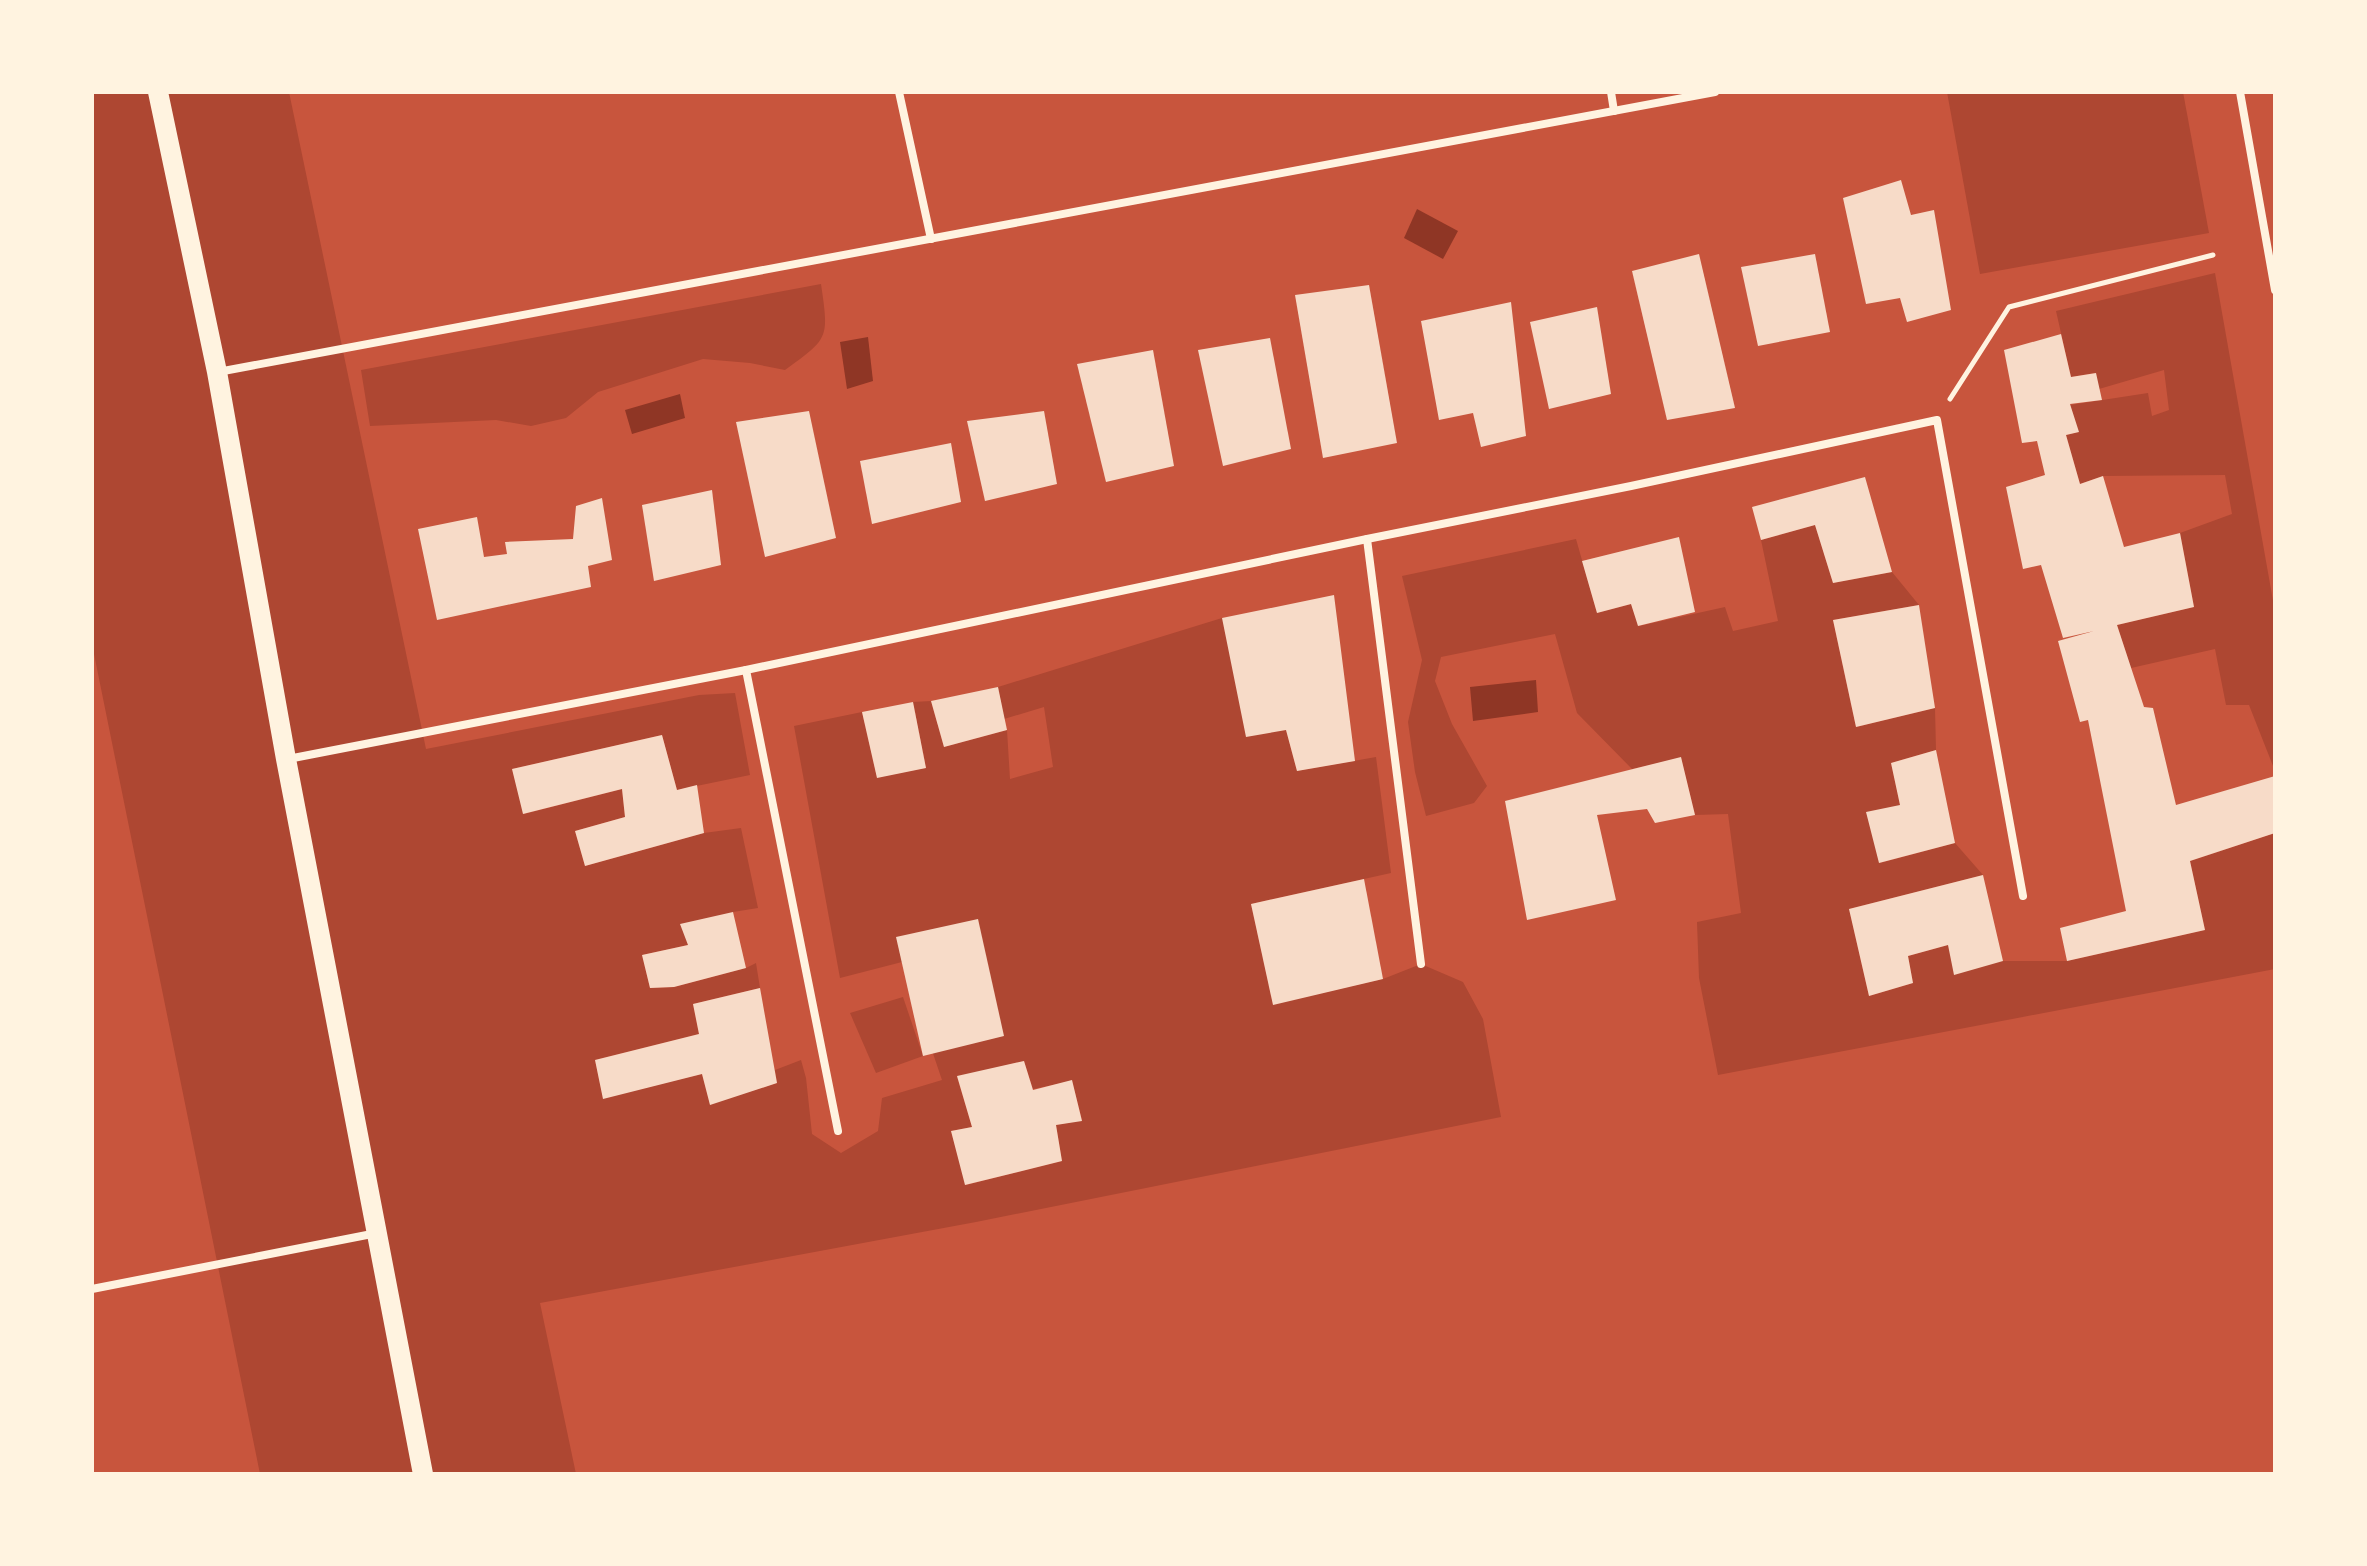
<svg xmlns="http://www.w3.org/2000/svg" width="2367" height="1566" viewBox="0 0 2367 1566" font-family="'Nunito Sans',sans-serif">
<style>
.green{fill:#ae4732;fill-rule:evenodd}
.water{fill:#8f3625}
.building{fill:#f7dbc8}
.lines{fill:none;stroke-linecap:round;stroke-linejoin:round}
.path{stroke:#fff3e0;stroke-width:5}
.minor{stroke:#fff3e0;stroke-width:8}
.primary{stroke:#fff3e0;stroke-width:20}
</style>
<rect width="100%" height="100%" fill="#c8553d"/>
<!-- green -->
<g class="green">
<path d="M92 92H289L426 749 699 695 735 693 750 775 677 790 662 735 512 769 524 814 622 789 625 817 575 831 585 866 704 833 741 828 758 908 733 912 688 945 642 955 650 988 674 987 746 968 756 963 760 988 693 1004 699 1034 595 1060 603 1098 702 1074 710 1104 777 1083 775 1070 801 1060 806 1078 812 1134 841 1153 878 1131 882 1098 942 1080 902 962 840 978 794 726 862 712 877 777 926 768 913 702 931 701 944 747 1007 730 1010 779 1053 767 1044 707 1004 719 998 687 1222 618 1286 730 1297 771 1376 757 1391 873 1251 904 1273 1004 1383 979 1421 964 1463 982 1483 1019 1501 1117 976 1222 540 1303 576 1474H260L92 644ZM1024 1061 1033 1089 1072 1081 1082 1120 1056 1125 1062 1161 966 1185 951 1131 972 1127 957 1077Z"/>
<polygon points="1947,92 2183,92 2209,233 1980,274"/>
<polygon points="2215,273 2275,612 2275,771 2249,705 2226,705 2215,649 2131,668 2117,625 2194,607 2180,533 2232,514 2225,475 2103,476 2080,484 2066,435 2078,432 2070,405 2148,393 2152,416 2169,410 2164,370 2099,389 2095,373 2071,377 2056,311"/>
<path d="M821 284C829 339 829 338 785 370L750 363 703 359 598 392 566 418 531 426 496 420 370 426 361 370Z"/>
<polygon points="1815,525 1833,583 1892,572 1919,605 1833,620 1856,727 1935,708 1936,750 1891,763 1900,805 1880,863 1955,843 1983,875 1849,909 1869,996 1913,983 1908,956 1948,945 2003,961 2067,961 2205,930 2190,861 2275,833 2275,969 1718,1075 1699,978 1697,922 1741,913 1728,814 1695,815 1681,758 1632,769 1577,713 1555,634 1441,657 1435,681 1452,724 1487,786 1474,803 1426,816 1415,772 1408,722 1422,660 1402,576 1576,539 1597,613 1631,604 1639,626 1725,607 1733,631 1778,621 1761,540"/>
<polygon points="903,997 923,1056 876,1073 850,1013"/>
</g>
<!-- water -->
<g class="water">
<polygon points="1417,209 1458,231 1443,259 1404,238"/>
<polygon points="868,337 873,381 847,389 840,342"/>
<polygon points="680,394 685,418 632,434 625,410"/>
<polygon points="1536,680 1538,712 1473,721 1470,687"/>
</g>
<!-- building -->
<g class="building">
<polygon points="1901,180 1911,215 1934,210 1951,310 1907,322 1900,298 1866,304 1843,198"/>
<polygon points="1699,254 1735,408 1667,420 1632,271"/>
<polygon points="1815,254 1830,332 1758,346 1741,267"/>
<polygon points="1369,285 1397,443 1323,458 1295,295"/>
<polygon points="1511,302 1526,436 1481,447 1473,413 1439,420 1421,321"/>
<polygon points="1597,307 1611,394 1549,409 1530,322"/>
<polygon points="2061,334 2071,377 2096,373 2102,400 2070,404 2079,432 2066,435 2080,484 2103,476 2124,547 2180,533 2194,607 2117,625 2144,707 2153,708 2176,805 2275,776 2275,833 2190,861 2205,930 2067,961 2060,928 2126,911 2088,720 2080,722 2058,641 2094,631 2063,638 2041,565 2023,569 2006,487 2045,475 2037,441 2022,443 2004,350"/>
<polygon points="1270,338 1291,449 1223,466 1198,350"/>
<polygon points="1153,350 1174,466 1106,482 1077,364"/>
<polygon points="809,411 836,538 765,557 736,422"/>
<polygon points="1044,411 1057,484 985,501 967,421"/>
<polygon points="951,443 961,502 872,524 860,461"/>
<polygon points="1865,477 1892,572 1833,583 1815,525 1761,540 1752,507"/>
<polygon points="712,490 721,565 654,581 642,505"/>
<polygon points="602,498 612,560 588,566 591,587 437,620 418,529 477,517 484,557 507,554 505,542 573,539 576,506"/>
<polygon points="1679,537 1695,612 1638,626 1631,604 1597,613 1582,561"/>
<polygon points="1334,595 1355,761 1297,771 1286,730 1246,737 1222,618"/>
<polygon points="1919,605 1935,708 1856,727 1833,620"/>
<polygon points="998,687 1007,730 944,747 931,701"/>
<polygon points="913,702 926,768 877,778 862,712"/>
<polygon points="662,735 677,790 697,785 704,833 585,866 575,831 625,817 622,789 523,814 512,769"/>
<polygon points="1936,750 1955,843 1879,863 1866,812 1900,805 1891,763"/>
<polygon points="1681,757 1695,815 1655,823 1647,809 1597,815 1616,900 1527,920 1505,801"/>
<polygon points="1983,875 2003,961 1954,975 1948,945 1908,956 1913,983 1869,996 1849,909"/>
<polygon points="1364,879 1383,979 1273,1005 1251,904"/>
<polygon points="733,912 746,968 674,987 650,988 642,955 688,945 680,924"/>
<polygon points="978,919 1004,1036 923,1056 896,937"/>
<polygon points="760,988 777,1083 710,1105 702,1074 603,1099 595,1060 699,1034 693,1004"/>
<polygon points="1024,1061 1033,1090 1072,1080 1082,1121 1056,1125 1062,1161 965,1185 951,1131 972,1127 957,1076"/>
</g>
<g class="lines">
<!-- path -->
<polyline class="path" points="1950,399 2009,307 2213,255"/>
<!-- minor -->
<g class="minor">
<polyline points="899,92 931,239"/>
<polyline points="1611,92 1614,111"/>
<polyline points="2240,92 2275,290"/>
<polyline points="218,372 1715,92"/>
<polyline points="1367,539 1421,964"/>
<polyline points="746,670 838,1131"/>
<polyline points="288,759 746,670 1367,539 1631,486 1937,420 2023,896"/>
<polyline points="92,1289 377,1233"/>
</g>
<!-- primary -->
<polyline class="primary" points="158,92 217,372 286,759 423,1474"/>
</g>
<!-- border -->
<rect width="2367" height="1566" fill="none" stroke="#fff3e0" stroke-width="188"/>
</svg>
